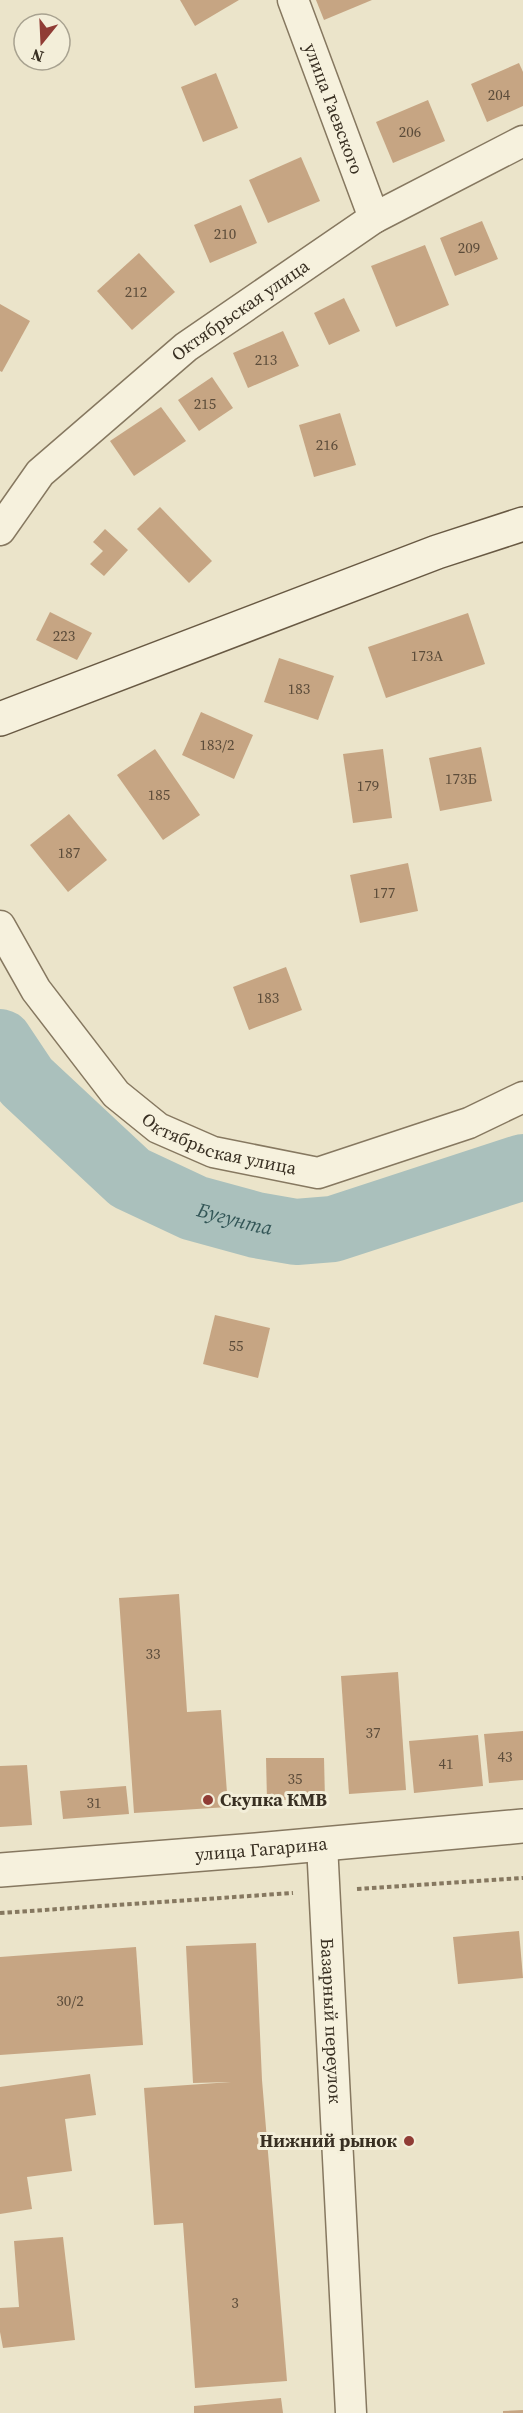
<svg xmlns="http://www.w3.org/2000/svg" width="523" height="2413" viewBox="0 0 523 2413" font-family="'Source Serif 4',serif">
<style>
.lines{fill:none;stroke-linecap:round;stroke-linejoin:round}
.river{stroke:#aac0bc;stroke-width:66}
.building{fill:#c6a583}
.minor-casing{stroke:#867860;stroke-width:33}
.tertiary-casing{stroke:#867860;stroke-width:36}
.secondary-casing{stroke:#685943;stroke-width:36}
.path{stroke:#867860;stroke-width:4;stroke-dasharray:4.5 3;stroke-linecap:butt}
.minor{stroke:#f6f1dd;stroke-width:30}
.tertiary{stroke:#f6f1dd;stroke-width:33}
.secondary{stroke:#f6f1dd;stroke-width:33}
.poi-dot{fill:#903c35;stroke:#f3eed9;stroke-width:2}
.labels{text-anchor:middle;stroke-width:6;stroke-linejoin:round;paint-order:stroke}
.number-label{font-size:15px;fill:#5c4c3a}
.street-label{font-size:18px;fill:#382f22;stroke:#f3eed9}
.poi-label{font-size:18px;font-weight:bold;fill:#382f22;stroke:#f3eed9;text-anchor:start}
.water-label{font-size:20px;font-style:italic;fill:#335657;stroke:#f3eed9}
</style>
<rect width="100%" height="100%" fill="#ebe4ca"/>
<g class="lines">
<!-- river -->
<path class="river" id="s1" d="M0 1042 26 1081 130 1178 194 1208 256 1225 296 1232 333 1229 523 1167"/>
</g>
<!-- building -->
<g class="building">
<polygon points="180,0 239,0 195,26"/>
<polygon points="316,0 372,0 324,20"/>
<polygon points="519,63 523,72 523,106 487,122 471,84"/>
<polygon points="216,73 238,128 203,142 181,87"/>
<polygon points="428,100 445,141 393,163 376,122"/>
<polygon points="301,157 320,201 268,223 249,180"/>
<polygon points="241,205 257,243 210,263 194,225"/>
<polygon points="482,221 498,259 455,276 440,238"/>
<polygon points="425,245 449,305 396,327 371,266"/>
<polygon points="139,253 175,292 132,330 97,291"/>
<polygon points="344,298 360,331 329,345 314,313"/>
<polygon points="0,304 30,321 2,372 0,371"/>
<polygon points="283,331 299,366 248,388 233,353"/>
<polygon points="212,377 233,408 199,431 178,400"/>
<polygon points="161,407 186,441 134,476 110,441"/>
<polygon points="340,413 356,465 314,477 299,425"/>
<polygon points="160,507 212,561 189,583 137,529"/>
<polygon points="105,529 128,550 104,576 90,564 103,551 93,542"/>
<polygon points="50,612 92,633 77,660 36,640"/>
<polygon points="468,613 485,664 386,698 368,647"/>
<polygon points="279,658 334,676 318,720 264,702"/>
<polygon points="201,712 253,735 234,779 182,755"/>
<polygon points="481,747 492,801 440,811 429,758"/>
<polygon points="155,749 200,815 163,840 117,775"/>
<polygon points="383,749 392,818 353,823 343,754"/>
<polygon points="69,814 107,860 68,892 30,845"/>
<polygon points="408,863 418,911 360,923 350,875"/>
<polygon points="286,967 302,1010 249,1030 233,987"/>
<polygon points="215,1315 270,1328 258,1378 203,1364"/>
<polygon points="179,1594 187,1712 221,1710 228,1807 134,1813 119,1598"/>
<polygon points="398,1672 406,1790 349,1794 341,1676"/>
<polygon points="523,1731 523,1780 489,1783 484,1734"/>
<polygon points="478,1735 483,1786 414,1793 409,1741"/>
<polygon points="266,1758 324,1758 325,1800 267,1800"/>
<polygon points="27,1765 32,1825 0,1827 0,1766"/>
<polygon points="126,1786 129,1814 63,1819 60,1791"/>
<polygon points="519,1931 523,1978 458,1984 453,1937"/>
<polygon points="256,1943 262,2080 287,2381 195,2388 183,2223 154,2225 144,2088 231,2082 193,2083 186,1946"/>
<polygon points="136,1947 143,2045 0,2055 0,1957"/>
<polygon points="90,2074 96,2115 65,2119 72,2171 27,2177 32,2209 0,2214 0,2087"/>
<polygon points="63,2237 75,2340 3,2348 0,2332 0,2308 19,2307 14,2241"/>
<polygon points="281,2398 283,2413 194,2413 194,2406"/>
<polygon points="523,2410 523,2413 503,2413 503,2411"/>
</g>
<g class="lines">
<!-- minor casing -->
<g class="minor-casing">
<g id="minor">
<path id="s2" d="M293 0 374 218"/>
<path id="s3" d="M0 530 40 473 186 347 374 218 523 141"/>
<path id="s4" d="M0 926 36 990 116 1094 158 1128 213 1152 318 1173 469 1123 523 1097"/>
<path id="s5" d="M322 1844 351 2413"/>
</g>
</g>
<!-- tertiary casing -->
<g class="tertiary-casing">
<g id="tertiary">
<path id="s6" d="M0 1870 256 1850 523 1826"/>
</g>
</g>
<!-- secondary casing -->
<g class="secondary-casing">
<polyline id="secondary" points="0,719 437,552 523,524"/>
</g>
<!-- path -->
<g class="path">
<polyline points="357,1889 523,1878"/>
<polyline points="0,1913 293,1893"/>
</g>
<!-- minor -->
<use href="#minor" class="minor"/>
<!-- tertiary -->
<use href="#tertiary" class="tertiary"/>
<!-- secondary -->
<use href="#secondary" class="secondary"/>
</g>
<!-- markers -->
<g class="poi-dot">
<circle cx="208" cy="1800" r="6"/>
<circle cx="409" cy="2141" r="6"/>
</g>
<g class="labels">
<!-- number labels -->
<g class="number-label">
<text x="499" y="100">204</text>
<text x="410" y="137">206</text>
<text x="225" y="239">210</text>
<text x="469" y="253">209</text>
<text x="136" y="297">212</text>
<text x="266" y="365">213</text>
<text x="205" y="409">215</text>
<text x="327" y="450">216</text>
<text x="64" y="641">223</text>
<text x="427" y="661">173А</text>
<text x="299" y="694">183</text>
<text x="217" y="750">183/2</text>
<text x="461" y="784">173Б</text>
<text x="368" y="791">179</text>
<text x="159" y="800">185</text>
<text x="69" y="858">187</text>
<text x="384" y="898">177</text>
<text x="268" y="1003">183</text>
<text x="236" y="1351">55</text>
<text x="153" y="1659">33</text>
<text x="373" y="1738">37</text>
<text x="505" y="1762">43</text>
<text x="446" y="1769">41</text>
<text x="295" y="1784">35</text>
<text x="94" y="1808">31</text>
<text x="70" y="2006">30/2</text>
<text x="235" y="2308">3</text>
</g>
<!-- street labels -->
<g class="street-label">
<text dy="6" stroke="none"><textPath href="#s2" startOffset="116">улица Гаевского</textPath></text>
<text dy="6" stroke="none"><textPath href="#s3" startOffset="328">Октябрьская улица</textPath></text>
<text dy="6" stroke="none"><textPath href="#s4" startOffset="322">Октябрьская улица</textPath></text>
<text dy="6" stroke="none"><textPath href="#s6" startOffset="262">улица Гагарина</textPath></text>
<text dy="6" stroke="none"><textPath href="#s5" startOffset="177">Базарный переулок</textPath></text>
</g>
<!-- poi labels -->
<g class="poi-label">
<text x="220" y="1806">Скупка КМВ</text>
<text x="397" y="2147" text-anchor="end">Нижний рынок</text>
</g>
<!-- water labels -->
<g class="water-label">
<text dy="7" stroke="none"><textPath href="#s1" startOffset="302">Бугунта</textPath></text>
</g>
</g>
<!-- north arrow -->
<g transform="translate(42 42) rotate(198)"><circle r="28" fill="#f3eed9" stroke="#a8a290" stroke-width="1.5"/>
<path d="M0-4.5L10 22L0 15L-10 22Z" fill="#903c35"/>
<text y="-9" font-size="16" font-weight="bold" text-anchor="middle" fill="#382f22">N</text>
</g>
</svg>
